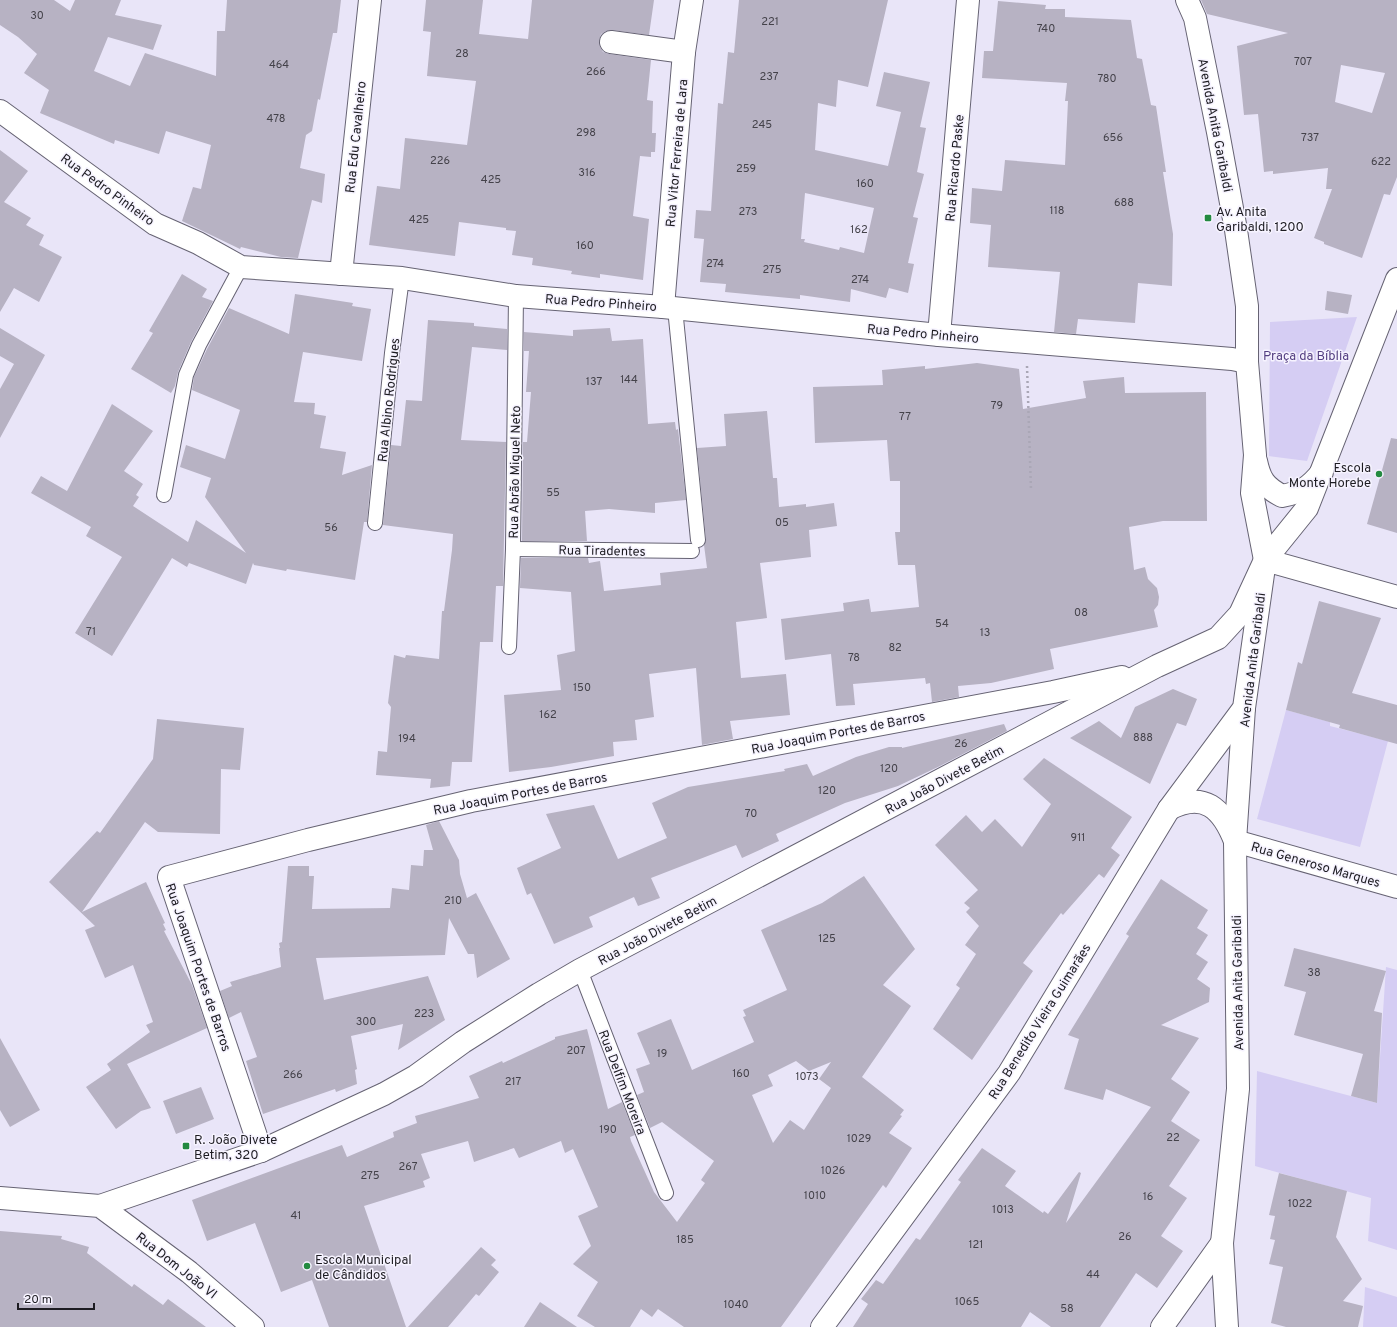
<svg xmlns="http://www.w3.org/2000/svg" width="1397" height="1327" viewBox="0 0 1397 1327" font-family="Overpass,sans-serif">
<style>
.green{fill:#d5cdf3}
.building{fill:#b7b2c3;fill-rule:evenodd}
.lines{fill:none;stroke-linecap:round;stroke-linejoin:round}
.service-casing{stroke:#666373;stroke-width:16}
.minor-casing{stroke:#666373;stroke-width:24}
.tertiary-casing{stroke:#666373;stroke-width:24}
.secondary-casing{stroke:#666373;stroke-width:24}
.path{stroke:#aaa7b6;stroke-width:2.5;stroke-dasharray:2 3;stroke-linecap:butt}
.service{stroke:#fff;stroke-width:14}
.minor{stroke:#fff;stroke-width:22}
.tertiary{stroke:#fff;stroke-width:22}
.secondary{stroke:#fff;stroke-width:22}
.poi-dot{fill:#238a40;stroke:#f6f3ff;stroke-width:1.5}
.labels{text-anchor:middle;stroke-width:3;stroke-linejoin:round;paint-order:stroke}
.number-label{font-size:11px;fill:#44424a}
.street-label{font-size:13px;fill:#1d1c22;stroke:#f6f3ff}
.poi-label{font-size:13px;fill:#1d1c22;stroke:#f6f3ff;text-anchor:start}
.park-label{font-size:13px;fill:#533e81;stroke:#f6f3ff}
</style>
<rect width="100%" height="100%" fill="#e9e5f8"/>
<!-- green -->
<g class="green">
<polygon points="1357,317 1307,461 1269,456 1270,322"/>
<polygon points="1286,710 1330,722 1330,726 1388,741 1360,847 1257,819"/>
<polygon points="1386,967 1397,970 1397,1250 1368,1241 1371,1198 1255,1166 1257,1071 1377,1103"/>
<polygon points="1365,1287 1397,1297 1397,1327 1363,1327"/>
</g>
<!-- building -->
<g class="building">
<polygon points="0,0 54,0 70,11 75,0 121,0 115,15 162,25 153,50 108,37 94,71 130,86 145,53 216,76 217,31 225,31 227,0 341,0 337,33 333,33 320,100 318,99 312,131 306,135 300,168 325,174 322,203 312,200 298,258 281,257 241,247 240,249 182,221 193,187 201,189 211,145 166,131 159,154 115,140 114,144 40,113 49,90 24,73 37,54 18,37 0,25"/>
<polygon points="426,0 483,0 479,34 528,39 532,0 654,0 649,35 612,30 606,31 601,34 599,41 600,47 603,52 609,54 651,60 647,100 653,101 652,133 656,133 655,152 651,152 651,157 640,156 633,216 649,219 643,280 600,274 600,278 571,274 572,271 532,265 533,258 512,255 516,231 506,230 506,228 459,222 455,256 369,245 377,186 400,189 405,138 467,145 476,81 427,76 431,32 423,31"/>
<path d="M739 0H888L868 87 838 80 836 107 818 103 815 150 888 166 901 112 876 106 884 72 930 82 920 127 926 128 917 172 924 174 913 217 918 218 908 263 914 264 908 293 889 288 886 298 851 289 850 302 800 295V299L725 292 726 284 700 282 704 239 694 238 696 210 711 211 718 103 723 104 728 52 734 53ZM805 193 874 208 864 253 840 247 839 250 804 242 805 239H801Z"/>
<path d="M1201 0H1397V177L1390 195 1384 194 1362 258 1324 244V242L1314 238 1332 189H1326L1328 168 1273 174V171L1264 172 1258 114 1244 115 1237 46 1288 33 1207 14ZM1341 65 1385 73 1372 113 1335 102Z"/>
<polygon points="998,1 1046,5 1045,9 1065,9 1065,17 1131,20 1137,58 1142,59 1151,105 1156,106 1166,172 1163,172 1173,234 1172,286 1138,283 1135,323 1078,319 1076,334 1054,332 1060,272 988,267 991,225 970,223 972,188 1002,191 1005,160 1065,165 1068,101 1065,101 1067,83 982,78 984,51 993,51"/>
<polygon points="0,150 28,171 4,202 31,218 26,225 44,235 39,245 62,257 39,302 14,288 0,312"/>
<polygon points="182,274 207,289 202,297 213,301 191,342 178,372 175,386 171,393 131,369 153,333 149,331"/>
<polygon points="1327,291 1352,295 1348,314 1325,310"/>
<polygon points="295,294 353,303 352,306 371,309 362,361 303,352 294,402 315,403 314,414 326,416 320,448 346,452 342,475 372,465 367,522 364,522 355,580 287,569 286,571 254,565 253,563 246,584 189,563 187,567 172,558 112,656 75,633 122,557 86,536 91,527 31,493 41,476 67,491 112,404 153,431 124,471 143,484 136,495 139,497 133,506 188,542 196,520 246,553 205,497 211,478 180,467 186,445 225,459 240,410 192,390 194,377 207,349 229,308 289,334"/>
<polygon points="428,320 474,323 474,326 507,329 507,350 472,347 461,440 506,442 503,586 496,586 493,642 480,642 472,762 452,762 450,786 430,788 431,779 376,775 378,751 387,752 391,707 388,703 394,655 405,658 406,655 439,659 442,611 444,611 452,550 453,534 383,525 391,445 401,446 406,400 422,401"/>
<polygon points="0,328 45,355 0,438 0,389 14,364 0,356"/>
<polygon points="610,328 612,341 643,339 648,424 675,422 676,430 678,429 686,500 655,503 655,513 609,509 585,511 587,541 522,541 523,442 527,442 531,392 526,392 529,351 524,351 524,332 573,336 573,330"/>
<polygon points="977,363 1019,369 1023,409 1086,398 1083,381 1124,377 1125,393 1206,392 1207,521 1163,521 1129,527 1134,570 1145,567 1148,579 1157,588 1159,597 1158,605 1154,610 1158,627 1050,649 1054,669 991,683 958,686 959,697 932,702 930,683 926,684 925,678 853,684 855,705 836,706 831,654 785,660 781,619 844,611 843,603 869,599 871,612 919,607 915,565 898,565 895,532 900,532 900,481 890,481 887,440 815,443 813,387 883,385 882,370 925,366 925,369"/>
<polygon points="767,411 773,478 777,478 779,507 806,504 806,507 834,503 837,526 809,530 811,557 760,563 767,618 736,622 741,678 786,674 790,715 730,721 733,739 702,745 696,668 649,674 654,717 635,720 637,740 613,742 614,756 551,767 509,772 504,695 561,690 557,655 575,651 571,592 520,588 521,558 588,558 589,563 600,561 604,591 661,585 660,573 707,568 704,545 706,539 697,448 726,446 724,414"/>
<polygon points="1391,438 1397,439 1397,533 1367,524"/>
<polygon points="1319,601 1381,618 1352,693 1397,705 1397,744 1339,728 1340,725 1286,710 1298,662 1302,664"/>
<polygon points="1173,689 1197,699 1186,726 1177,723 1150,784 1070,738 1099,721 1121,738 1135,707"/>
<polygon points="157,719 244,728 240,770 221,769 220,834 158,832 145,822 82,912 146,882 165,923 163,924 166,930 164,931 192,985 207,1028 127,1064 151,1108 141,1111 116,1129 86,1087 111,1070 107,1064 150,1032 146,1025 153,1022 133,965 105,978 85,930 95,926 49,882 97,831 100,833 153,759"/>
<polygon points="1004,724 1007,731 940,766 898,786 845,803 776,834 779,841 742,858 736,845 651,878 660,898 638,906 634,897 589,917 593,927 554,944 531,893 527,895 517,868 561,848 546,814 594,805 618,859 667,838 652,803 688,787 785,771 784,769 807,764 813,776 856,757 889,747 902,747 902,748"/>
<polygon points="1044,758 1132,817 1111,848 1120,855 1104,878 1099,874 1063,915 1061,913 1023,963 1033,971 972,1060 933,1029 960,988 956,985 976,954 965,945 979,926 966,912 970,908 964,903 978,890 935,845 966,815 982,832 995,819 1022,847 1051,804 1023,779"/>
<polygon points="439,821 459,860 460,874 467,898 476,893 510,959 477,978 474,954 468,954 449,918 445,955 316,958 324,1000 428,976 445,1020 398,1050 403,1024 351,1036 357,1069 355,1070 357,1084 336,1092 335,1089 263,1114 246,1061 257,1057 241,1012 229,1018 220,991 232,986 230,982 281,967 279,948 280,948 279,943 282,942 288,866 309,866 309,876 314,876 312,909 390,908 392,888 409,890 411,865 423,866 424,850 433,850 426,825"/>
<path d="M864 876 915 949 883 985 911 1006 862 1077 904 1110 900 1115 902 1116 889 1133 912 1148 886 1188 883 1185 781 1327H684L658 1309 652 1317 641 1309 630 1327H595L577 1316 598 1282 573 1264 591 1246 578 1216 598 1207 573 1149 565 1153 561 1141 519 1158 514 1148 474 1162 468 1141 421 1154 430 1178 423 1181 425 1187 364 1206 406 1327H329L312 1280 281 1292 255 1223 207 1241 192 1200 342 1145 347 1157 394 1137 393 1132 417 1123 415 1116 479 1098 469 1076 502 1061 503 1063 555 1039V1037L587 1029 608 1109 622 1102 635 1135 630 1137 631 1141 654 1192 677 1222 705 1183 701 1180 714 1161 662 1122 650 1128 637 1095 644 1092 636 1069 650 1064 637 1033 671 1019 692 1070 754 1042 743 1017 746 1016 743 1010 787 990 761 930 822 903ZM796 1061 809 1071 831 1062 819 1079 831 1088 804 1130 790 1120 773 1143 752 1095 773 1086 768 1075Z"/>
<polygon points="1161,879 1208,910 1197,928 1208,935 1196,954 1208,962 1197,979 1210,988 1209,1002 1161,1025 1199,1038 1171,1079 1190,1092 1171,1121 1200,1140 1169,1186 1187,1198 1161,1236 1183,1251 1157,1288 1136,1273 1100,1327 1051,1327 1030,1312 1021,1327 853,1327 868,1304 861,1299 876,1280 883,1284 916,1238 920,1240 961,1182 958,1180 982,1148 1016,1171 1005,1186 1043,1213 1044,1211 1048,1214 1079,1172 1081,1173 1066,1223 1151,1107 1106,1089 1103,1100 1064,1089 1079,1039 1068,1035 1129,936 1126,934"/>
<polygon points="1294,948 1386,971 1374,1011 1382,1013 1377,1103 1351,1096 1363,1054 1294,1035 1306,992 1284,986"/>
<polygon points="0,1038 40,1110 10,1127 0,1110"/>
<polygon points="201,1087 214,1119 176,1134 163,1101"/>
<polygon points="1279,1173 1347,1191 1336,1237 1362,1279 1343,1301 1363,1306 1358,1327 1286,1327 1271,1323 1283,1267 1269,1264 1275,1240 1270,1239 1275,1216 1269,1215"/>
<polygon points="0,1231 62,1236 61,1239 89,1247 87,1253 132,1287 134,1284 163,1305 168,1299 206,1327 0,1327"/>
<polygon points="481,1247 496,1260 491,1265 499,1272 479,1296 476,1294 448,1327 408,1327"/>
<polygon points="540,1302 577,1327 524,1327"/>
</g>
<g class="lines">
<!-- service casing -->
<g class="service-casing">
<g id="service">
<polyline points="675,308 698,540"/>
<polyline points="164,495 186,375 199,345 241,267"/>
<polyline points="375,523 392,353 402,278"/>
<polyline points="513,549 692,551"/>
<polyline points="509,647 513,549 516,296"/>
<polyline points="580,970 666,1193"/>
</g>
</g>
<!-- minor casing -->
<g class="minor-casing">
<g id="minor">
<polyline points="611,42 684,52"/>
<polyline points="663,307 684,52 692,0"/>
<polyline points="939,335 968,0"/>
<polyline points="1235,841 1397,887"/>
<polyline points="261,1151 169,877 308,840 471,801 1053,692 1122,677"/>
<polyline points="100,1206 261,1151 384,1094 416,1076 463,1042 539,994 580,970 1157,666 1218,638 1240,614 1265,560 1397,597"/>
<polyline points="1162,1327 1222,1243"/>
</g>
</g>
<!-- tertiary casing -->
<g class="tertiary-casing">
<g id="tertiary">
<polyline points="0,111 155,224 198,243 241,267 402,278 516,296 663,307 939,335 1232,359 1247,362"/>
<polyline points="341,274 370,0"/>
<polyline points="1265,560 1307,508 1397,279"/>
<path d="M1169 809C1204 791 1222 808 1235 841"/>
<polyline points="0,1198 100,1206 189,1272 253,1327"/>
<polyline points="1227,1327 1222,1243 1238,1089 1235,841 1244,708"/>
</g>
</g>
<!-- secondary casing -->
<g class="secondary-casing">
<g id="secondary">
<path d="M1256 461C1260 480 1265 487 1282 496 1302 492 1309 488 1322 472"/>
<polyline points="822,1327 1009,1073 1169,809 1244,708 1265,560 1252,493 1255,455 1247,362 1247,306 1236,230 1218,132 1195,18 1187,0"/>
</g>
</g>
<!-- path -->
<polyline class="path" points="1027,366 1031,490"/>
<!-- service -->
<use href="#service" class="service"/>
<!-- minor -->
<use href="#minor" class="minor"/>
<!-- tertiary -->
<use href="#tertiary" class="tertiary"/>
<!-- secondary -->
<use href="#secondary" class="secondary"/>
</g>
<!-- markers -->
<g class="poi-dot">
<rect x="1204" y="214" width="8" height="8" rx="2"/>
<circle cx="1379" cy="474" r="4"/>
<rect x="182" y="1142" width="8" height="8" rx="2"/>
<circle cx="307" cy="1266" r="4"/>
</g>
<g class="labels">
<!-- number labels -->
<g class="number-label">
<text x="37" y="19">30</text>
<text x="770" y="25">221</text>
<text x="1046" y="32">740</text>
<text x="462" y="57">28</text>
<text x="1303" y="65">707</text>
<text x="279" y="68">464</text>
<text x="596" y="75">266</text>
<text x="769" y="80">237</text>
<text x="1107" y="82">780</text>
<text x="276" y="122">478</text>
<text x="762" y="128">245</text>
<text x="586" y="136">298</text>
<text x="1113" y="141">656</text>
<text x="1310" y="141">737</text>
<text x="440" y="164">226</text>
<text x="1381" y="165">622</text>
<text x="746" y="172">259</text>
<text x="587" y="176">316</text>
<text x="491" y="183">425</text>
<text x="865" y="187">160</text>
<text x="1124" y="206">688</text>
<text x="1057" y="214">118</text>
<text x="748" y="215">273</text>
<text x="419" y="223">425</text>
<text x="859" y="233">162</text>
<text x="585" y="249">160</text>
<text x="715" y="267">274</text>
<text x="772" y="273">275</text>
<text x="860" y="283">274</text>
<text x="629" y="383">144</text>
<text x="594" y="385">137</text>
<text x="997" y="409">79</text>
<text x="905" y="420">77</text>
<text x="553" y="496">55</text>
<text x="782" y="526">05</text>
<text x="331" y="531">56</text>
<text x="1081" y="616">08</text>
<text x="942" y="627">54</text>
<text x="91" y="635">71</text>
<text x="985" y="636">13</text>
<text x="895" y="651">82</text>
<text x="854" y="661">78</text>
<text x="582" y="691">150</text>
<text x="548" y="718">162</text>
<text x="1143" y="741">888</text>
<text x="407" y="742">194</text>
<text x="961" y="747">26</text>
<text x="889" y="772">120</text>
<text x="827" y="794">120</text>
<text x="751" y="817">70</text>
<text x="1078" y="841">911</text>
<text x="453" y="904">210</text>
<text x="827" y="942">125</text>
<text x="1314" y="976">38</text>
<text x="424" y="1017">223</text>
<text x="366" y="1025">300</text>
<text x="576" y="1054">207</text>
<text x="662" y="1057">19</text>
<text x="741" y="1077">160</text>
<text x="293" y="1078">266</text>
<text x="807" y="1080">1073</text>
<text x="513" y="1085">217</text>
<text x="608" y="1133">190</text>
<text x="1173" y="1141">22</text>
<text x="859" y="1142">1029</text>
<text x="408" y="1170">267</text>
<text x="833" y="1174">1026</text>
<text x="370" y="1179">275</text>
<text x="815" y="1199">1010</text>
<text x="1148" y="1200">16</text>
<text x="1300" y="1207">1022</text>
<text x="1003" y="1213">1013</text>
<text x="296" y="1219">41</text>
<text x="1125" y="1240">26</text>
<text x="685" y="1243">185</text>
<text x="976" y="1248">121</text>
<text x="1093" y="1278">44</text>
<text x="967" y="1305">1065</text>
<text x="736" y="1308">1040</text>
<text x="1067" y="1312">58</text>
</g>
<!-- street labels -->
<g class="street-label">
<text transform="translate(1216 125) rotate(79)" y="5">Avenida Anita Garibaldi</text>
<text transform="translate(355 137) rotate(-84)" y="5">Rua Edu Cavalheiro</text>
<text transform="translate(676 153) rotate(-85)" y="5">Rua Vitor Ferreira de Lara</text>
<text transform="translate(954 168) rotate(-85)" y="5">Rua Ricardo Paske</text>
<text transform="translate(108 189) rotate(36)" y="5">Rua Pedro Pinheiro</text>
<text transform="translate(601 302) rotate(4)" y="5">Rua Pedro Pinheiro</text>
<text transform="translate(923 333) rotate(5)" y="5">Rua Pedro Pinheiro</text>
<text transform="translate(388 400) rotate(-84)" y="5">Rua Albino Rodrigues</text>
<text transform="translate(514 472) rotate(-89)" y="5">Rua Abrão Miguel Neto</text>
<text transform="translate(602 550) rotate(1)" y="5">Rua Tiradentes</text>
<text transform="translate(1252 660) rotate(-83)" y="5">Avenida Anita Garibaldi</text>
<text transform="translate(838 732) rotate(-11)" y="5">Rua Joaquim Portes de Barros</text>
<text transform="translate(944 779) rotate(-28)" y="5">Rua João Divete Betim</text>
<text transform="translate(520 793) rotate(-11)" y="5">Rua Joaquim Portes de Barros</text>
<text transform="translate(1316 864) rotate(16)" y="5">Rua Generoso Marques</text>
<text transform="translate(657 930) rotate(-28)" y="5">Rua João Divete Betim</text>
<text transform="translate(199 967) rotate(71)" y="5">Rua Joaquim Portes de Barros</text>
<text transform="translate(1237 983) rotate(-91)" y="5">Avenida Anita Garibaldi</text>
<text transform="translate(1039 1021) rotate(-58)" y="5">Rua Benedito Vieira Guimarães</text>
<text transform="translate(623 1082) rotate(69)" y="5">Rua Delfim Moreira</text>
<text transform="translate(177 1265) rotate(38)" y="5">Rua Dom João VI</text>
</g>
<!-- poi labels -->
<g class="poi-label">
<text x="1216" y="216">Av. Anita<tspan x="1216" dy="15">Garibaldi, 1200</tspan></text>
<text x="1371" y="472" text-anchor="end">Escola<tspan x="1371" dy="15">Monte Horebe</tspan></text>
<text x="194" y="1144">R. João Divete<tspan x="194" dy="15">Betim, 320</tspan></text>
<text x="315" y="1264">Escola Municipal<tspan x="315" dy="15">de Cândidos</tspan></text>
</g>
<!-- park labels -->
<g class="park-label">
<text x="1306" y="360">Praça da Bíblia</text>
</g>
</g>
<!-- scale -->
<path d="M18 1303v6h76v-6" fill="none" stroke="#1d1c22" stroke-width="2"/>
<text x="24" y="1303" font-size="12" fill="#1d1c22" stroke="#f6f3ff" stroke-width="3" paint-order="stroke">20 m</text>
</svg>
